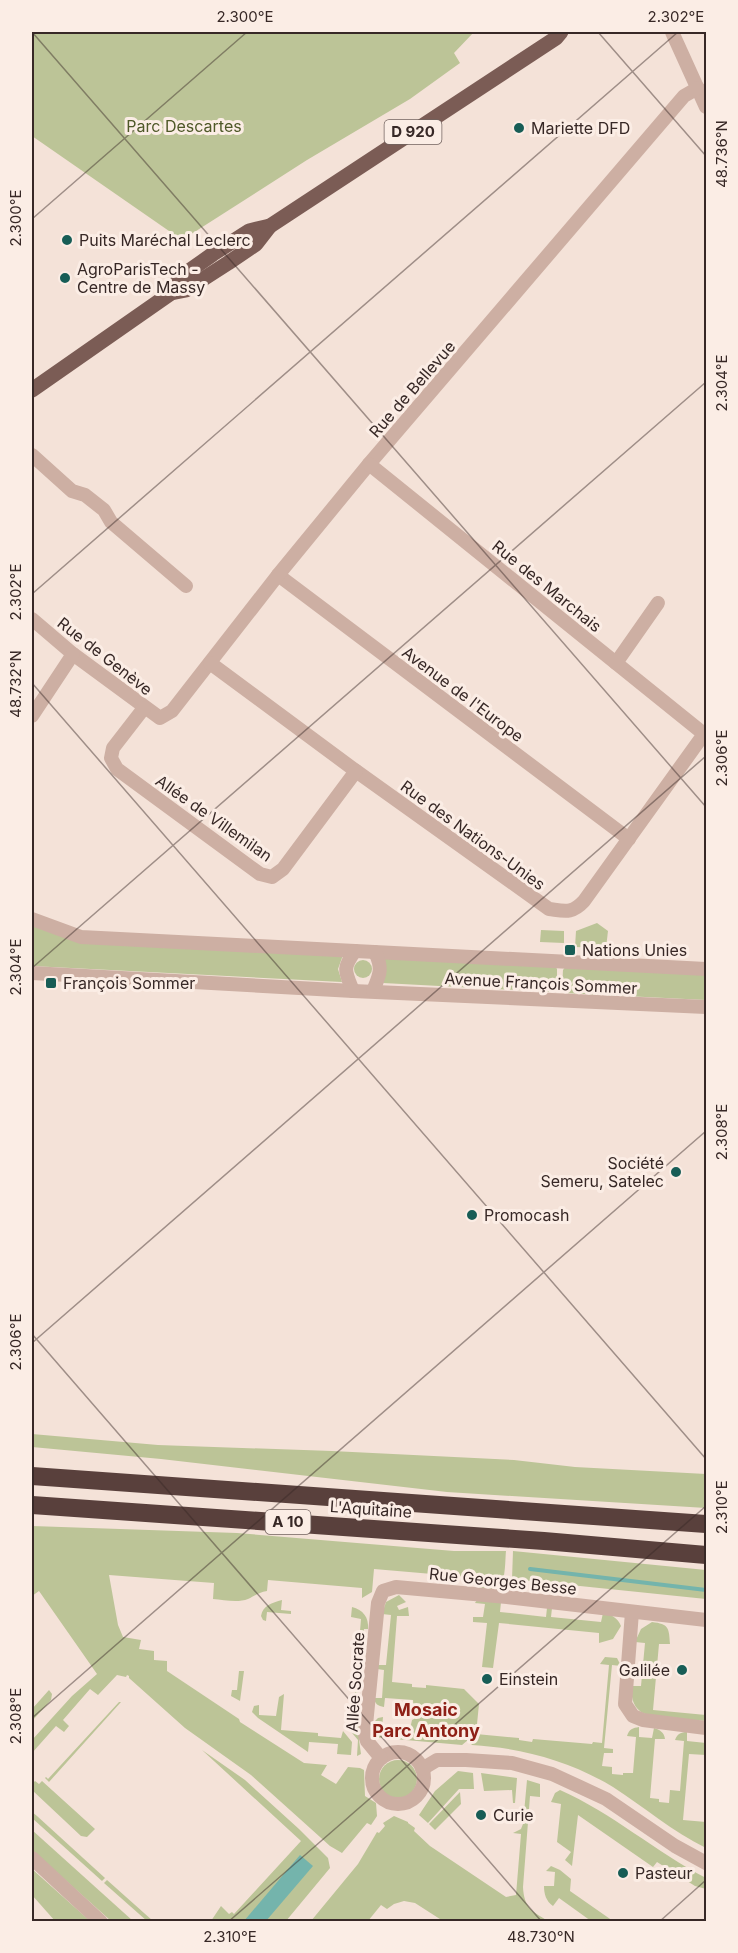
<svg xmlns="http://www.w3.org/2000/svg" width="738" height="1953" viewBox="0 0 738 1953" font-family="Inter,sans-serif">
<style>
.green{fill:#bcc497}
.water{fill:#74b4ac}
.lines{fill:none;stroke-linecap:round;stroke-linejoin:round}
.stream{stroke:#74b4ac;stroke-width:4}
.minor{stroke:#cdafa3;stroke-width:14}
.major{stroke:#7b5c55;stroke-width:15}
.highway{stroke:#59403c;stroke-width:18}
.ticks{fill:none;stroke:#372826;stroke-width:1.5;stroke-opacity:0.45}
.poi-dot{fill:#175d56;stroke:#fbede5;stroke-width:2}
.labels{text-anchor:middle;stroke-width:6;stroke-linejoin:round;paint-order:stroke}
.shield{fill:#fbede5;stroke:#72635f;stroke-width:1.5}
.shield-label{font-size:15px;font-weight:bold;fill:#372826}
.park-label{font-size:16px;fill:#4e5827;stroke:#fbede5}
.poi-label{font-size:16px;fill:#372826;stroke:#fbede5;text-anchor:start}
.street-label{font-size:16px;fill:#372826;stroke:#fbede5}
.neighbourhood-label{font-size:18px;font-weight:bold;fill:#8e2017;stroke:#fbede5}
.neatline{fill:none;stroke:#372826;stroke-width:2}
.ticks-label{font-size:15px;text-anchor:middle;fill:#372826}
</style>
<rect width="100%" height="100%" fill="#f4e2d8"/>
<!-- green -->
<g class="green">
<polygon points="32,32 474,32 454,53 460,63 410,99 307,160 182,240 32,136"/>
<polygon points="597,923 608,931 606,948 575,947 576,931"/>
<polygon points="32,926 343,955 338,969 342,982 32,966"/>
<polygon points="541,930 564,931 564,943 540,942"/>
<path d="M383 957 555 966 557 969V989L553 992 383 983C386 974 388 966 383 957Z"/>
<circle cx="363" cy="969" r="9"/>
<polygon points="566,966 706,973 706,1000 564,993 562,989 563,970"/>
<polygon points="32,1434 158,1445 332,1451 514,1460 575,1467 706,1474 706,1508 447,1492 161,1459 32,1447"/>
<path d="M32 1526 237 1533 454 1551H506C505 1559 506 1584 498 1588 493 1591 484 1589 479 1588V1578L374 1569 372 1592 362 1598V1588L268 1580 267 1591C259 1592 255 1596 248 1599 238 1603 224 1600 213 1599L214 1583 109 1575 118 1625 123 1637 141 1640 139 1649 154 1651V1660L167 1661V1671L239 1719 240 1722 304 1763 327 1765 321 1775 336 1784 348 1767 360 1768 364 1770 365 1796 376 1803 377 1816 371 1825 367 1823 342 1853 330 1846 251 1775 185 1728 129 1678V1676L127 1675 126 1677 117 1675 98 1695 90 1689 63 1720 69 1726 64 1732 56 1726 32 1753V1740L72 1696 97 1674 39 1591 32 1596Z"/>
<polygon points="513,1551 706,1570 706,1599 512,1579"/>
<path d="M399 1595 406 1602 397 1606 399 1610 408 1607 409 1616H397L392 1682 412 1684V1687L426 1688V1685L464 1689 479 1704 476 1734 519 1738V1740L532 1742 533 1739 592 1744 593 1742 602 1743 609 1665 600 1664 605 1657 617 1658 621 1666 612 1665 604 1748 613 1749V1753H604L602 1766 612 1767V1774L623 1775V1773H633L636 1737 627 1736C629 1729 633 1728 639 1727V1737L652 1738 654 1728C660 1730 664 1732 665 1739H655L650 1798 659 1799V1802L669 1803 670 1790 680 1791 684 1741 675 1740C677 1734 681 1732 687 1732V1741L706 1743V1755L689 1754 683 1820 706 1822V1848C673 1832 644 1807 613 1787 570 1761 522 1748 472 1745L468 1740 462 1745 372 1737V1724L378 1718 383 1717 382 1727 410 1729 412 1720 414 1719 413 1700 385 1698 384 1707C378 1706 375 1704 374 1698H382L384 1670 377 1669V1665H386L391 1615 382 1614 386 1602Z"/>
<path d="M282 1600 281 1610 291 1611V1614L267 1612 266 1621 263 1620 261 1616C263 1605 272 1603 282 1600Z"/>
<path d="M477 1600 501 1602 500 1612 546 1617 547 1608H552L551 1617 601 1622 603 1613C611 1614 618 1618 621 1626L613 1639 599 1643V1633L499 1623 493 1668 482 1667 487 1623 473 1622V1617H483L485 1604 475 1603Z"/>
<path d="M352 1607C363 1610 369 1617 368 1629H364L357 1705 362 1706 359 1740 361 1754 357 1756 358 1740 347 1727H354L356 1704H354L361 1619 351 1617Z"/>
<path d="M652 1622C669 1624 669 1628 670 1644H659L653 1710 706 1715V1721C693 1720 649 1718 641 1712 632 1705 631 1696 632 1686H641L645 1643 635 1642 641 1629Z"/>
<polygon points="239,1671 244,1671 240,1701 231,1696 232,1690 237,1690"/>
<polygon points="49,1690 52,1694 51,1700 32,1721 32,1709"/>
<polygon points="284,1694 281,1730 318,1733 318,1736 341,1738 343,1731 352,1742 351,1755 337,1754 338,1744 309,1742 308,1752 258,1718 252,1712 254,1706 259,1705 259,1715 276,1716 279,1697"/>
<polygon points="119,1702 121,1702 49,1782 45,1778 46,1777 48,1779"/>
<polygon points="202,1750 245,1780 299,1829 328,1858 330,1868 286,1921 211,1921 221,1906 229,1914 232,1912 234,1914 301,1841"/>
<circle cx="398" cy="1779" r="19"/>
<polygon points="458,1771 473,1773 474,1789 459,1789 428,1823 419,1815 435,1791"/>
<polygon points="481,1773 517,1778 515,1803 513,1803 512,1790 484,1791"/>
<path d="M527 1780 540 1784V1797L530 1796 523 1887C524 1908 532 1911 548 1921H443L415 1903 404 1901 394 1904 387 1909 381 1905 368 1921H311L358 1864 377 1832 379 1833 385 1826 383 1823 394 1816 408 1822V1823L415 1828 414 1831 430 1846 506 1897 516 1895 521 1834 513 1833 521 1829 523 1824Z"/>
<polygon points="35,1781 39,1784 42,1781 95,1829 87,1837 81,1836 32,1790 32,1784"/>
<path d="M560 1790C612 1813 656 1852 706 1878V1889L695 1886 657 1862 653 1867 578 1815 572 1866 565 1860 571 1852 557 1842 561 1804 551 1802 555 1793Z"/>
<polygon points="460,1792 461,1804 435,1830 429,1824"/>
<polygon points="32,1812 37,1816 105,1878 102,1881 32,1818"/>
<polygon points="32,1830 133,1921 111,1921 32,1850"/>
<path d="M551 1866 560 1870 571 1879 570 1891 613 1921H591L559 1898 553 1906C546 1901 544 1894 544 1886H554L555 1872 546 1871Z"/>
<polygon points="32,1869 90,1921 55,1921 32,1895"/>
<polygon points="107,1880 153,1921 147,1921 104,1883"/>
</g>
<!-- water -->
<polygon class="water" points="300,1855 313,1866 266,1921 244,1921"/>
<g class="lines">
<!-- stream -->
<polyline class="stream" points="530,1569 706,1590"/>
<!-- minor -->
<g class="minor">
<polyline points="672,32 706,107"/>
<polyline points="32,455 72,491 85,495 104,510 111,522 186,586"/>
<polyline points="278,575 629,839"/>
<polyline points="32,619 73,654 160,718 172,711 278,575 369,464 684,96 698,88"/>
<path d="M210 663 356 771 549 909C565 911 572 914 584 901L704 734 369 464"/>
<polyline points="616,663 658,603"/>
<polyline points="144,708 113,748 111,758 117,769 260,874 272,877 283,869 356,771"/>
<polyline points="32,716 73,654"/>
<polyline points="32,919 81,937 706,969"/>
<polyline points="32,973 353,991 706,1007"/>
<path d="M353 991C345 971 342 969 355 951"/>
<path d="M373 991C380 974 383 969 375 952"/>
<polyline points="632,1612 625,1704 633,1716 643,1720 706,1728"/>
<circle cx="398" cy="1778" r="26"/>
<polyline points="381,1758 367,1741 365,1735 378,1603 383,1591 396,1587 507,1597 706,1620"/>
<polyline points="422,1769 437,1760 466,1760 512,1763 552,1774 606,1799 675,1846 706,1863"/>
<polyline points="32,1858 101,1922"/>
</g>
<!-- major -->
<g class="major">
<polyline points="171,293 179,278 213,254 249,231 270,226"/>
<polyline points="32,390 171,293 186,290 228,263 256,244 270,226 556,38 561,32"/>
</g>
<!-- highway -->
<g class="highway">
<polyline points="32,1476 706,1524"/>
<polyline points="32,1505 544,1541 706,1555"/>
</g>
</g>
<!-- ticks -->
<path class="ticks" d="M32 32 706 807M598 32 706 156M32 219 247 32M32 594 678 32M32 683 706 1459M32 968 706 382M32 1334 542 1922M32 1343 706 756M32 1718 706 1131M228 1922 706 1506M659 1922 706 1880"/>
<!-- markers -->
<g class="poi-dot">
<circle cx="519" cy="128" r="6"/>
<circle cx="67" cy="240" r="6"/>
<circle cx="65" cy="278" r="6"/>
<rect x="564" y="944" width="12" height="12" rx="3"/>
<rect x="45" y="977" width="12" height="12" rx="3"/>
<circle cx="676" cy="1172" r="6"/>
<circle cx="472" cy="1215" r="6"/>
<circle cx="682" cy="1670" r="6"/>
<circle cx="487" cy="1679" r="6"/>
<circle cx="481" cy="1815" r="6"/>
<circle cx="623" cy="1873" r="6"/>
</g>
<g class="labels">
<!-- shield labels -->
<g class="shield">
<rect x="384.5" y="120" width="57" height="24" rx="4.5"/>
<rect x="265.5" y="1510" width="45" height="24" rx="4.5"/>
</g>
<g class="shield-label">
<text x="413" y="137">D 920</text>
<text x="288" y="1527">A 10</text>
</g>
<!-- park labels -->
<g class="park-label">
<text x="184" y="132">Parc Descartes</text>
</g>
<!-- poi labels -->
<g class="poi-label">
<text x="531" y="134">Mariette DFD</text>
<text x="79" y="246">Puits Maréchal Leclerc</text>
<text x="77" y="275">AgroParisTech -<tspan x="77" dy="18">Centre de Massy</tspan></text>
<text x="582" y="956">Nations Unies</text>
<text x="63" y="989">François Sommer</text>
<text x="664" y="1169" text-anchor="end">Société<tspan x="664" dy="18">Semeru, Satelec</tspan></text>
<text x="484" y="1221">Promocash</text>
<text x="670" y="1676" text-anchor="end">Galilée</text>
<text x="499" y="1685">Einstein</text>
<text x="493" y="1821">Curie</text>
<text x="635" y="1879">Pasteur</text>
</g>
<!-- street labels -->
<g class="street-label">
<text transform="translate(412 389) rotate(-49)" y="6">Rue de Bellevue</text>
<text transform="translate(547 586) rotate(39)" y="6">Rue des Marchais</text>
<text transform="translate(105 656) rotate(38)" y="6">Rue de Genève</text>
<text transform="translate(463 694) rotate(37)" y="6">Avenue de l'Europe</text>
<text transform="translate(214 818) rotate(35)" y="6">Allée de Villemilan</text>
<text transform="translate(473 835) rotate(36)" y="6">Rue des Nations-Unies</text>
<text transform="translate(541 983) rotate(3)" y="6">Avenue François Sommer</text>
<text transform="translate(371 1509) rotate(4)" y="6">L'Aquitaine</text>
<text transform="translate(503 1581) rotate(6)" y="6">Rue Georges Besse</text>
<text transform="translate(355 1682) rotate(-86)" y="6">Allée Socrate</text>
</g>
<!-- neighbourhood labels -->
<g class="neighbourhood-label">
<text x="426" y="1716">Mosaic<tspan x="426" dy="21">Parc Antony</tspan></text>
</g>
</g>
<!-- border -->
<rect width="738" height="1953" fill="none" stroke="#fbede5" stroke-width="66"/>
<rect x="33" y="33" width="672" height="1887" class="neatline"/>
<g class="ticks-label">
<text x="245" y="22">2.300°E</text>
<text x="676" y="22">2.302°E</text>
<text transform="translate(722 154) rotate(-90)" y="5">48.736°N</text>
<text transform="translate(16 218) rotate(-90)" y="5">2.300°E</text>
<text transform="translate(722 383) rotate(-90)" y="5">2.304°E</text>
<text transform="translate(16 592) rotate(-90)" y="5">2.302°E</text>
<text transform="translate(16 684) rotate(-90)" y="5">48.732°N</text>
<text transform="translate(722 758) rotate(-90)" y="5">2.306°E</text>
<text transform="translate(16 967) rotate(-90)" y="5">2.304°E</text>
<text transform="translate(722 1132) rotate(-90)" y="5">2.308°E</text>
<text transform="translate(16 1342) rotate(-90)" y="5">2.306°E</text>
<text transform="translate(722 1507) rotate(-90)" y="5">2.310°E</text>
<text transform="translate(16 1716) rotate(-90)" y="5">2.308°E</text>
<text x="230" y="1942">2.310°E</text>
<text x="541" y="1942">48.730°N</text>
</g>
</svg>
